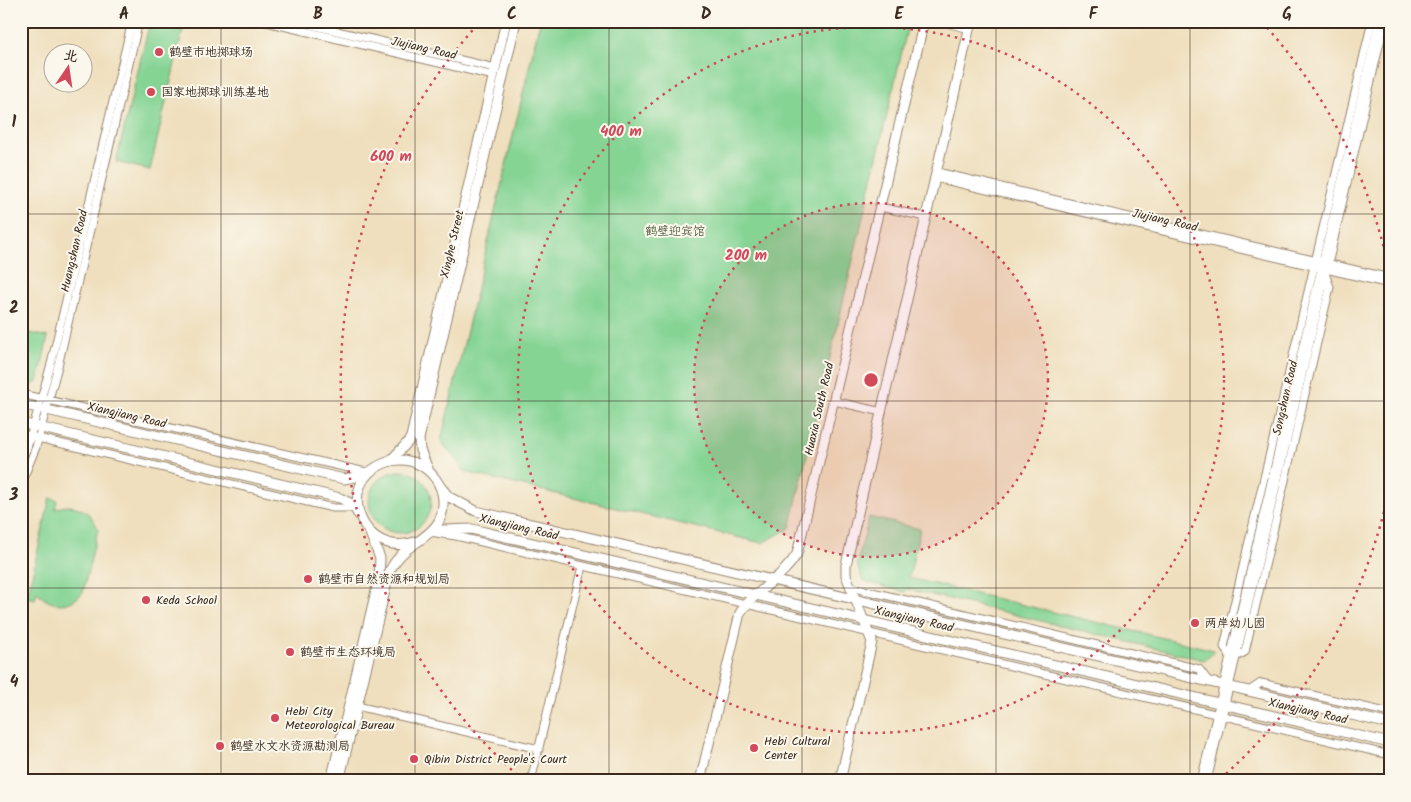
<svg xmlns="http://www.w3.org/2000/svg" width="1411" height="802" viewBox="0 0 1411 802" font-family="Kalam,'LXGW WenKai TC',sans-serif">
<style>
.green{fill:#85d494;stroke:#607f59}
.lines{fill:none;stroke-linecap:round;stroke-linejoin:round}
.minor-casing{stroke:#95846e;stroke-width:9}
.major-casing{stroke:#95846e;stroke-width:11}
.minor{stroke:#fff;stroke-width:7}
.major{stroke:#fff;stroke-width:9}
.grid{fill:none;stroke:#3b2a1e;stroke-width:1;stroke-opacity:0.55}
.ring{fill:none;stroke:#d1495b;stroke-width:2.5;stroke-dasharray:2.5 5}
.poi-dot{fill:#d1495b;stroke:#fbf7ec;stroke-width:2}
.labels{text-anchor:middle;stroke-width:4;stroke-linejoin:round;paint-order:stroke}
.street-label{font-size:12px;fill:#3b2a1e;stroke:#fbf7ec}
.poi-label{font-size:12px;fill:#3b2a1e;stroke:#fbf7ec;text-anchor:start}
.park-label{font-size:12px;fill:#515d41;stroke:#fbf7ec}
.centre{fill:#d1495b;stroke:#fbf7ec;stroke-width:2.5}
.ring-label{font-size:15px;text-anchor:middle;font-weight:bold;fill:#d1495b;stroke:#fbf7ec;stroke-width:4;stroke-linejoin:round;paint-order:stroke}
.neatline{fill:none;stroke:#3b2a1e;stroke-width:2}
.grid-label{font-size:16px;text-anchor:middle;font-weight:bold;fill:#3b2a1e}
</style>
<rect width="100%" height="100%" fill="#fbf7ec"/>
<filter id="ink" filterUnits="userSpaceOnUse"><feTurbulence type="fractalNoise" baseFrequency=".02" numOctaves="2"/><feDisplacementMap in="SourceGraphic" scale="10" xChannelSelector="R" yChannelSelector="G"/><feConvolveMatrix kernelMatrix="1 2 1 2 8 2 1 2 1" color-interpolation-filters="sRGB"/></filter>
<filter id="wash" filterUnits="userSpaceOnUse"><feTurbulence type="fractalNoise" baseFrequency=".0096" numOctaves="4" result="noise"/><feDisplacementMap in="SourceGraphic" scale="20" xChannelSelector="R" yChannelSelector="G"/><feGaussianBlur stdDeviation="1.12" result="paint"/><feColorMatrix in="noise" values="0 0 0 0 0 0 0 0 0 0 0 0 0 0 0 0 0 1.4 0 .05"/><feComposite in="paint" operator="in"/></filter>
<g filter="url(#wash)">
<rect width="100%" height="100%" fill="#efdfbe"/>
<!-- green -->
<g class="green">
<polygon points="150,21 185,21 150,170 116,162"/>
<polygon points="540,21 909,21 790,528 762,543 465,472 441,441"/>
<path d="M21 331 48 337 38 381C32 386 28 388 21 386Z"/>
<circle cx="400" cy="502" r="31"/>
<path d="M50 498 57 500 55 509C74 501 91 510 98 529L83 592C71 608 48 608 37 591L35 599 27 597Z"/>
<polygon points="869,517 920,529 909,578 1214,650 1210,656 1204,660 907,589 905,592 869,583 862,579 857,564"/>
</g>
</g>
<g filter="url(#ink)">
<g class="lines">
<!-- minor casing -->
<g class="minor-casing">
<g id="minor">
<polyline points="262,21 494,76"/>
<polyline points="294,21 495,68"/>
<polyline points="938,21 970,29"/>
<polyline points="937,172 1390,278"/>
<polyline points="936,178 1390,284"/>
<polyline points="880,207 926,217"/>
<polyline points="21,394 366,472"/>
<polyline points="834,401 882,412"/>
<polyline points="21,434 333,508 354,508"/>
<polyline points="21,461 27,448 51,364 132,21"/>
<polyline points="21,484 36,447 58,366 139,21"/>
<polyline points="436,533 456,536 1390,755"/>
<polyline points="851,587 1199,669 1209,682"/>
<polyline points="1230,655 1224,647 1372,21"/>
<polyline points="1236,657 1245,652 1330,287 1326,276"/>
<polyline points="1249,691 1261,683 1390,713"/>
<polyline points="357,706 539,749"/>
<polyline points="531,781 582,566"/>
<polyline points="1201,781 1379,21"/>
<polyline points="1207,781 1385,21"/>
</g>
</g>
<!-- major casing -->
<g class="major-casing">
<g id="major">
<polyline points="21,404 344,479 356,477 370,471"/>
<polyline points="21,423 340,498 352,504 358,514"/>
<polyline points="390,461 408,442 411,437 506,21"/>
<polyline points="428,469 420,450 419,439 516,21"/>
<polyline points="440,486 449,497 476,511 1390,724"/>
<polyline points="431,532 443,530 472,529 1390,743"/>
<polyline points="331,781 379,578 380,558 370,533"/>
<path d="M339 781 390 570C394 563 398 557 404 552 423 536 445 529 443 500 442 484 432 471 418 464 408 459 395 459 385 463 332 483 362 562 418 541"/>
<path d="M700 781 740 613C755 590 783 578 797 554L924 21"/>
<polyline points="840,781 872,642 846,575 846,565 971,21"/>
</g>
</g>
<!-- minor -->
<use href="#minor" class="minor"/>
<!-- major -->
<use href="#major" class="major"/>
</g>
</g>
<!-- grid -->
<path class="grid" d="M221 21V781M415 21V781M609 21V781M802 21V781M996 21V781M1190 21V781M21 214H1390M21 401H1390M21 588H1390"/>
<!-- distance rings -->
<circle cx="871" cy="380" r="177" fill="#d1495b" fill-opacity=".12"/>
<g class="ring">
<circle cx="871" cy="380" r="177"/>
<circle cx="871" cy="380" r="353"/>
<path d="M1389 490A530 530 0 0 1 1219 780M523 780A530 530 0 0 1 480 22M1262 22A530 530 0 0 1 1389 270"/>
</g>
<!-- markers -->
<g class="poi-dot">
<circle cx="159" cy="52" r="5"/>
<circle cx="151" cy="92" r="5"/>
<circle cx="308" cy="579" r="5"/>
<circle cx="146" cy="600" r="5"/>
<circle cx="1195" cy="623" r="5"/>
<circle cx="290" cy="652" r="5"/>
<circle cx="275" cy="718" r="5"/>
<circle cx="220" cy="746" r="5"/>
<circle cx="754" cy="748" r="5"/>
<circle cx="414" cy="759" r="5"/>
</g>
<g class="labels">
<!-- street labels -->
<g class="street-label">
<text transform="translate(424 48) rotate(13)" y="4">Jiujiang Road</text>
<text transform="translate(1165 220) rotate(13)" y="4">Jiujiang Road</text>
<text transform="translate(452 244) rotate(-77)" y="4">Xinghe Street</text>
<text transform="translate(74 251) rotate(-77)" y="4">Huangshan Road</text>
<text transform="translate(1285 398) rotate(-77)" y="4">Songshan Road</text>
<text transform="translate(819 409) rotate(-77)" y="4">Huaxia South Road</text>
<text transform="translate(127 415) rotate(13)" y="4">Xiangjiang Road</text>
<text transform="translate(519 527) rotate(13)" y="4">Xiangjiang Road</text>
<text transform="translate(914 619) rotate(13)" y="4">Xiangjiang Road</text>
<text transform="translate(1308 711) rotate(13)" y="4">Xiangjiang Road</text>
</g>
<!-- poi labels -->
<g class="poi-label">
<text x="169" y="56">鹤壁市地掷球场</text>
<text x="161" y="96">国家地掷球训练基地</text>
<text x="318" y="583">鹤壁市自然资源和规划局</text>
<text x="156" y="604">Keda School</text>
<text x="1205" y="627">两岸幼儿园</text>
<text x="300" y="656">鹤壁市生态环境局</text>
<text x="285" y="715">Hebi City<tspan x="285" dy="14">Meteorological Bureau</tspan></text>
<text x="764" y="745">Hebi Cultural<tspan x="764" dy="14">Center</tspan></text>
<text x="230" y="750">鹤壁水文水资源勘测局</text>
<text x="424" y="763">Qibin District People's Court</text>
</g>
<!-- park labels -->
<g class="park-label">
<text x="675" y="235">鹤壁迎宾馆</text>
</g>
</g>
<circle cx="871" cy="380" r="8" class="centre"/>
<g class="ring-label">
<text x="621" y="136">400 m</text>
<text x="391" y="161">600 m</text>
<text x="746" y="260">200 m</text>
</g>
<!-- margin -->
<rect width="1411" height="802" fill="none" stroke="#fbf7ec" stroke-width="55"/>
<!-- north arrow -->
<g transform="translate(68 68) rotate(13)"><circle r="24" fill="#fbf7ec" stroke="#aea59a"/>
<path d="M0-4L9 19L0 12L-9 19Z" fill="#d1495b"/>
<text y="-8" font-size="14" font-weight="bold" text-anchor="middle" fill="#3b2a1e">北</text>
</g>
<rect x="28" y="28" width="1356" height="746" class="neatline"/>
<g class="grid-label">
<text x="124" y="19">A</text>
<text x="318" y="19">B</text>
<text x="512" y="19">C</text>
<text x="706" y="19">D</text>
<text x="899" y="19">E</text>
<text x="1093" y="19">F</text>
<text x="1287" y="19">G</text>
<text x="14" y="127">1</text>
<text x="14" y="313">2</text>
<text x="14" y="500">3</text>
<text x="14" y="687">4</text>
</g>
</svg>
